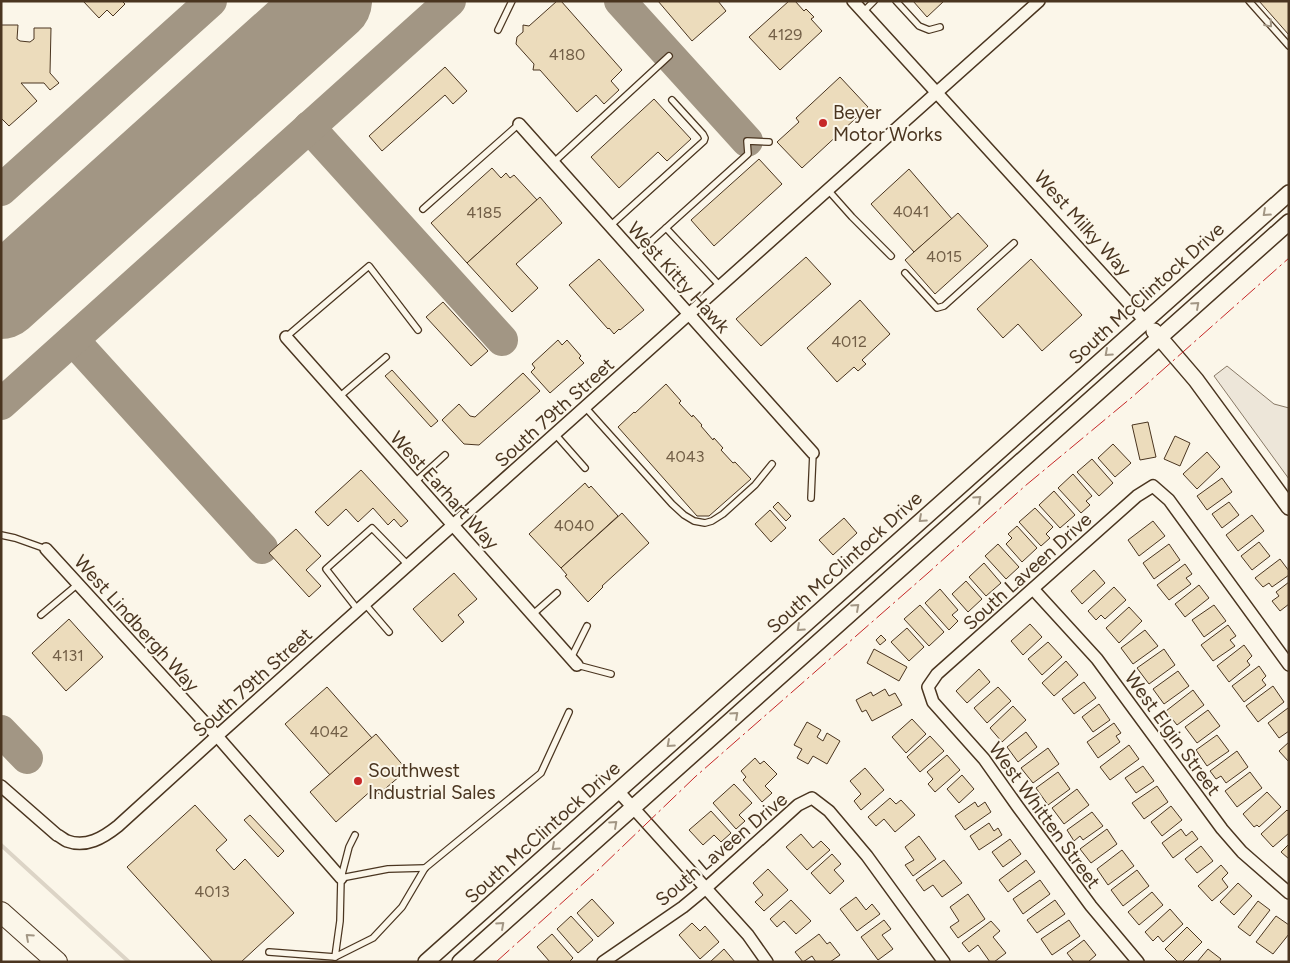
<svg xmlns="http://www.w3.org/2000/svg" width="1290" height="963" viewBox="0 0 1290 963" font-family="Figtree,sans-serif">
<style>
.green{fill:#ede6d9;stroke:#887966}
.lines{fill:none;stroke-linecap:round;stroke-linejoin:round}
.stream{stroke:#dcd4c6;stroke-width:4}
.taxiway{stroke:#a29684;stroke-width:32}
.runway{stroke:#a29684;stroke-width:82}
.building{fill:#ecdcbc;stroke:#4a3520}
.lane-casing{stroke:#4a3520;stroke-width:8}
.street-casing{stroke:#4a3520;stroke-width:14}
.secondary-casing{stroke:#4a3520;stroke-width:18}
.highway-casing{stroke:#4a3520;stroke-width:22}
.lane{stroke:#fbf6e9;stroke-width:5.5}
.street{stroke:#fbf6e9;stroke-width:11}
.secondary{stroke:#fbf6e9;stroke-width:15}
.highway{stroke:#fbf6e9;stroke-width:20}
.power{stroke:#c62828;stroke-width:1;stroke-dasharray:18 4 2.5 4;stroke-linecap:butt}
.oneway{stroke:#a29684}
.poi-dot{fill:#c62828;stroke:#fbf6e9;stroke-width:2}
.labels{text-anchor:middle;stroke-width:4;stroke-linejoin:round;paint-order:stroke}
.number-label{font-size:16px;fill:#725f47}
.poi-label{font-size:19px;fill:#4a3520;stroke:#fbf6e9;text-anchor:start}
.street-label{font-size:19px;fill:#4a3520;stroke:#fbf6e9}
</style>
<rect width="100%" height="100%" fill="#fbf6e9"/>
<!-- green -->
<polygon class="green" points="1227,366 1274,404 1289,408 1289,479 1214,376"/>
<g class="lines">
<!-- stream -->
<polyline class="stream" points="1,845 129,962"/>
<!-- taxiway -->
<g class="taxiway">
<polyline points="620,1 747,141"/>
<polyline points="309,127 502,340"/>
<polyline points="1,190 211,1"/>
<polyline points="73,340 262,548"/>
<polyline points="1,404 450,1"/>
<polyline points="1,731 27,758"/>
</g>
<!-- runway -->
<polyline class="runway" points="1,298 331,1"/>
</g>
<!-- building -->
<g class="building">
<polygon points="83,1 122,1 125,4 113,16 107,10 99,18"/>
<polygon points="557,1 561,1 622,70 611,81 619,90 604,104 596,95 577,112 540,70 533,70 534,64 516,44 517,37 523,32 523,25 529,26"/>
<polygon points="658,1 718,1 726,11 692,41"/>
<polygon points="789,1 795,1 804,11 806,9 814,17 811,19 822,31 780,70 749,37"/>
<polygon points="913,1 944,1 927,17"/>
<polygon points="1259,1 1289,1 1289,35"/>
<polygon points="1,25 18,25 17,39 20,41 30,42 34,39 34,28 51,28 50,73 59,83 50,90 44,83 21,83 37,101 9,126 1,118"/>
<polygon points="445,67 467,91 453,104 445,95 382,151 369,136"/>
<polygon points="840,77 868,107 802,168 777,142 799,122 796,118"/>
<polygon points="654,99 691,139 667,161 658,152 619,188 591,157"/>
<polygon points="759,159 782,184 714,246 691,220"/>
<polygon points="492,168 501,178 506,173 510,178 514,175 537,200 467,263 431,223"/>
<polygon points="909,169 952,219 914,252 871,204"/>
<polygon points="540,197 562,223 516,264 538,288 512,312 467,263"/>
<polygon points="958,213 988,246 935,294 905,260"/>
<polygon points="806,257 831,284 761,346 736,319"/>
<polygon points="599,259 644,310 620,330 619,329 614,334 609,328 608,329 569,285"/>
<polygon points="1031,259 1082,315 1042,351 1018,324 1003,338 977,309"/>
<polygon points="860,300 890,334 862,360 866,364 858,371 854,367 837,382 807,348"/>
<polygon points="443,302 488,351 471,366 426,317"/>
<polygon points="558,340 562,345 567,340 581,356 579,358 584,363 550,393 531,372 535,368 532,364"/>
<polygon points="392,370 438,421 431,427 385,376"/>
<polygon points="523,373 540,391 479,445 464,444 442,420 459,404 470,416 475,417"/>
<polygon points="666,384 681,401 679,403 692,417 693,415 702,425 701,426 713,440 714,438 723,448 721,450 733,463 735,462 751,479 709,516 697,516 618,427 634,412 635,413"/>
<polygon points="1148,422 1156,457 1140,460 1132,425"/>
<polygon points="1175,436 1190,443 1180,466 1164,459"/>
<polygon points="1113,444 1131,463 1115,477 1098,458"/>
<polygon points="1207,452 1220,467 1197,489 1183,474"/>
<polygon points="1092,459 1113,483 1099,496 1077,472"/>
<polygon points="361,470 408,521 401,527 394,519 388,525 373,508 358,522 346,509 328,526 315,512"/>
<polygon points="1073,474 1092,496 1086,501 1090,505 1081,513 1058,488"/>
<polygon points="1222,478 1232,492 1207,510 1197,496"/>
<polygon points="585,483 589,488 591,486 618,516 561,568 529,534"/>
<polygon points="1054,491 1075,515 1060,528 1039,505"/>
<polygon points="778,502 791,516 786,521 773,507"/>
<polygon points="1229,502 1239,515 1222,528 1212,514"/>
<polygon points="1035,508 1053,527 1046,534 1050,538 1041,546 1019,522"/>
<polygon points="770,510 786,528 771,542 755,524"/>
<polygon points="622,513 649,543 602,586 603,587 588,602 565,576 567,575 561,568"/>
<polygon points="1252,515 1264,531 1238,551 1226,535"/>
<polygon points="844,518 857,533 833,555 819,540"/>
<polygon points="1153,521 1165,536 1139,556 1128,540"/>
<polygon points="1017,526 1037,548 1022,562 1006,544 1012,538 1008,534"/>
<polygon points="296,529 321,556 306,570 321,586 309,597 269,553"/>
<polygon points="1259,542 1270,556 1252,570 1241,556"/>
<polygon points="998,544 1019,567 1006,579 985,556"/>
<polygon points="1169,544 1180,560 1154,579 1143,563"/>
<polygon points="1280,559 1289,571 1289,575 1272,587 1269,583 1263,587 1255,578"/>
<polygon points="984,563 1001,583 986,596 969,577"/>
<polygon points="1185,564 1192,574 1186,578 1191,584 1169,600 1157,585"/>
<polygon points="1094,570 1105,583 1082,604 1071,591"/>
<polygon points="454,573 477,599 458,615 464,622 442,642 413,609"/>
<polygon points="966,581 982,599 968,612 952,594"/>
<polygon points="1289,582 1289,604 1280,611 1272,601 1279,596 1276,592"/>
<polygon points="1199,585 1209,598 1185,617 1175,604"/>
<polygon points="1114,587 1126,600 1105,619 1101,615 1096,620 1088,611"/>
<polygon points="940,589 958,610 952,615 958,621 949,630 925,603"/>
<polygon points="920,605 944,632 929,646 904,619"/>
<polygon points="1214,605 1226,621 1204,637 1192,620"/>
<polygon points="1129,607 1142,621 1119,643 1106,628"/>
<polygon points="69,619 103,657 66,691 32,653"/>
<polygon points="1030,624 1042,637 1023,655 1011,641"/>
<polygon points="1228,625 1236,636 1230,640 1235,646 1213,661 1201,645"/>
<polygon points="907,628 924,647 909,661 891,642"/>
<polygon points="1145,630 1158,646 1133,664 1121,648"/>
<polygon points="881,635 886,640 880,645 876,640"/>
<polygon points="1048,642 1062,657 1042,675 1028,659"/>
<polygon points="1244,645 1252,656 1247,661 1250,665 1229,682 1217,666"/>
<polygon points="874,649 907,667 899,681 867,663"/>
<polygon points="1164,649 1175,665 1149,684 1137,668"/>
<polygon points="1066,661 1078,675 1054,696 1042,683"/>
<polygon points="1259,666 1266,676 1262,680 1266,685 1244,702 1232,686"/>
<polygon points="979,669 990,682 967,703 956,691"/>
<polygon points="1178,671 1189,686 1164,704 1153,689"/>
<polygon points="1084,682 1096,698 1074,714 1062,699"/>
<polygon points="1273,686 1284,702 1258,722 1246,706"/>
<polygon points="327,687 372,738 330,775 285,724"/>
<polygon points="998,687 1011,701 987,723 974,708"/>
<polygon points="885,689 889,696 895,693 902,705 872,721 866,710 862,712 856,700 871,692 873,696"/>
<polygon points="1193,690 1204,705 1177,725 1166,711"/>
<polygon points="1099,704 1110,720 1093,732 1082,717"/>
<polygon points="1013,706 1026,720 1002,742 990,728"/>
<polygon points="1288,708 1289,710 1289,731 1279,738 1268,723"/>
<polygon points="1208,710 1220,726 1197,743 1185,727"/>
<polygon points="912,719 926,734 906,753 892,737"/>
<polygon points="807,722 821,730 817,737 823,741 827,733 840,741 827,764 813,756 808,764 797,758 802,749 794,745"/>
<polygon points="1114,723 1121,733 1116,736 1120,742 1098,758 1087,742"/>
<polygon points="1026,732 1037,747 1018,762 1007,747"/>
<polygon points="376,734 407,770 379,794 374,788 336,822 310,792"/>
<polygon points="1217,735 1229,751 1207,766 1196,750"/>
<polygon points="930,736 944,751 920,772 907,757"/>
<polygon points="1289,742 1289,762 1279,751"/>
<polygon points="1129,745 1139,759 1110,780 1100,767"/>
<polygon points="1048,748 1059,764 1033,783 1021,768"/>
<polygon points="1237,751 1248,767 1226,783 1221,776 1216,779 1210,771"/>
<polygon points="947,755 960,770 935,792 928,784 933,779 927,772"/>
<polygon points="755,758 760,764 764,761 777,774 765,786 772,793 762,802 743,780 746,777 741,771"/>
<polygon points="1143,766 1154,781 1136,793 1125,778"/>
<polygon points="865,768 884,790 861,810 854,801 861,794 850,781"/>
<polygon points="1058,772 1070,789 1048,805 1036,788"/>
<polygon points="1250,772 1262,788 1237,807 1225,791"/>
<polygon points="962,775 974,789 959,803 947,789"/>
<polygon points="734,784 752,803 739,815 745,821 736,829 713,803"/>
<polygon points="1157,786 1168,802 1144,819 1132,803"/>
<polygon points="1077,789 1089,805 1064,824 1052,808"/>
<polygon points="1267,792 1281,807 1259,827 1257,825 1254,827 1243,814"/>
<polygon points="890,798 896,804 901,800 915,815 895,832 884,819 876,826 868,817"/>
<polygon points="975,802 978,807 985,802 991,812 965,830 955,816"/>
<polygon points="195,805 227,840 216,850 234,870 245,859 294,913 241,962 213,962 127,867"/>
<polygon points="1171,806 1182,820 1162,836 1151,822"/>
<polygon points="1287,810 1289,812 1289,833 1273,847 1261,834"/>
<polygon points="711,811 731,833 721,842 714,835 703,845 689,830"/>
<polygon points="1092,812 1103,826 1083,840 1080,836 1074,841 1067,830"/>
<polygon points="250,815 284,851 278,857 244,820"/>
<polygon points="989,823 994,831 998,828 1002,835 979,850 970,836"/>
<polygon points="1107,829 1117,844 1091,863 1080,849"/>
<polygon points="1181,829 1186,836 1192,831 1198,839 1173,858 1162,843"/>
<polygon points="801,834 813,848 821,841 830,850 807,870 786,847"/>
<polygon points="919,836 936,859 913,876 905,865 914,860 905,847"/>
<polygon points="1010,839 1021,854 1003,867 992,852"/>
<polygon points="1289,844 1289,859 1281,852"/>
<polygon points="1201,846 1213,861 1197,873 1185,859"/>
<polygon points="1122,850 1134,866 1108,885 1097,869"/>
<polygon points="832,854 841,864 834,870 844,881 830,894 811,873"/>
<polygon points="944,860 962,883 942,897 933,885 924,891 916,880"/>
<polygon points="1026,860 1035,872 1008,892 999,880"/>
<polygon points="1221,865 1228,873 1222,879 1228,887 1212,901 1198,886"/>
<polygon points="768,869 788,890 764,911 755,902 763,895 753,883"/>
<polygon points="1137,870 1149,886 1123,906 1111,890"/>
<polygon points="1040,880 1050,894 1023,914 1013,899"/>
<polygon points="1238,883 1252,896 1234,915 1220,902"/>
<polygon points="1152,892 1163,905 1139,925 1128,912"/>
<polygon points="968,894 985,919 958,938 950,927 959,921 950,907"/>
<polygon points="856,897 866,910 872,904 880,914 857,931 840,909"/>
<polygon points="592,899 614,923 598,937 577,913"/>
<polygon points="791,900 811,921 796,934 784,921 777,927 770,919"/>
<polygon points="1055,900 1065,914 1037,933 1027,920"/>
<polygon points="1258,901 1270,910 1250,936 1238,927"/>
<polygon points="1170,909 1183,924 1163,942 1158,936 1153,941 1145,932"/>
<polygon points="571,916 593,940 578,953 557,929"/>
<polygon points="1276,916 1289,925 1289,934 1273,954 1256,942"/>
<polygon points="884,920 891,929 882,935 893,949 878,960 861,937"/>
<polygon points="1069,920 1080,936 1052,955 1041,939"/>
<polygon points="991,921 1000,931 993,937 1006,953 994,962 990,962 978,945 969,952 962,943"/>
<polygon points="692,923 700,931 705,926 719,942 700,959 679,935"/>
<polygon points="1187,927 1202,942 1182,962 1178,962 1165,949"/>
<polygon points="552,934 573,958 569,962 550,962 537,947"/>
<polygon points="819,934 827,944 830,942 840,955 830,962 816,962 812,956 803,962 795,952"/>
<polygon points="1084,940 1096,955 1088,962 1074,962 1067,953"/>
<polygon points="724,949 735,962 710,962"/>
<polygon points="1208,949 1221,959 1219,962 1197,962"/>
</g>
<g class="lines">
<!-- lane casing -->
<g class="lane-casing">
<g id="lane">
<polyline points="896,1 919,26 929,30 940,27"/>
<polyline points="1249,1 1289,46"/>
<polyline points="863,12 874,1"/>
<polyline points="498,30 512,1"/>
<polyline points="553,163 669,56"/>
<polyline points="828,190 852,217 891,256"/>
<polyline points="423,209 519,124"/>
<polyline points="610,226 704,141 705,138 703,134 672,100"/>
<polyline points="666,228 720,286"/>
<polyline points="636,255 748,154 747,141 769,142"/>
<polyline points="905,273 937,308 944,306 1014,243"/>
<polyline points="286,337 369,266 418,330"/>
<polyline points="339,397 386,357"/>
<polyline points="585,407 672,504 684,515 694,521 705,523 712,521 723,514 755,485 772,464"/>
<polyline points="555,434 585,468"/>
<polyline points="415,482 445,455"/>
<polyline points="811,498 813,453"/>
<polyline points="1,535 15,538 46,549"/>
<polyline points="365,604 389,632"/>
<polyline points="358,610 326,569 372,528 408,565"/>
<polyline points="41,615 78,584"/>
<polyline points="532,615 557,593"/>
<polyline points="571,658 587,626"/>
<polyline points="577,665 611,674"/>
<polyline points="355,835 349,847 341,878 340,921 335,957 373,938 402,907 425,868 541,773 569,712"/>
<polyline points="341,878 388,869 425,868"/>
<polyline points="269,952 335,957"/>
</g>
</g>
<!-- street casing -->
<g class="street-casing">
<g id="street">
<polyline points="853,1 1145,321"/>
<polyline points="519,124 813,453"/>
<polyline points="286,337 577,665"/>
<polyline points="46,549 217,736 341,878"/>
<polyline points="1033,589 1097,659 1222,829 1242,852 1289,893"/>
<path d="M1 786 57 835C60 836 63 839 67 841 86 848 103 838 118 826L217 736 1039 1"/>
<polyline points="618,791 748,935 767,962"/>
<polyline points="603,962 683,907 706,888 798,805 812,798 829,811 867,856 944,962"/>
<polyline points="1138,962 1091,906 1018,807 984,759 933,702 928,687 937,674 1137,496 1153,486 1169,500 1289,665"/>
</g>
</g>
<!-- secondary casing -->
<g class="secondary-casing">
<g id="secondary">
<polyline points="1154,331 1196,380 1289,507"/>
<polyline points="426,962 1289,193"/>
<polyline points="460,962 1289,222"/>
</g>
</g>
<!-- highway casing -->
<g class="highway-casing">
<polyline id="highway" points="1,912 57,962"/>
</g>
<!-- lane -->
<use href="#lane" class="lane"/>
<!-- street -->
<use href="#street" class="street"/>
<!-- secondary -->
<use href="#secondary" class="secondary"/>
<!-- highway -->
<use href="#highway" class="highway"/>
<!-- power -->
<polyline class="power" points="496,962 596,872 695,777 928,573 1025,486 1131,398 1289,258"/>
</g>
<!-- one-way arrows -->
<defs><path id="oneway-chevron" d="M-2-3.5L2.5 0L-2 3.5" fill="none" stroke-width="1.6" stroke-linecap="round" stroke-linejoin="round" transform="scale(1.25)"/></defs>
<g class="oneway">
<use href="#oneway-chevron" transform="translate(1269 24) rotate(49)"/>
<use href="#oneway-chevron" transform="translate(1266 213) rotate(138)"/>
<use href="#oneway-chevron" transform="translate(1196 305) rotate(-42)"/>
<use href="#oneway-chevron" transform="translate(1108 353) rotate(138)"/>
<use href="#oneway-chevron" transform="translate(978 499) rotate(-42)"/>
<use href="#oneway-chevron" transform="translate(922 519) rotate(138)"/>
<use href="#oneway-chevron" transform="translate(856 607) rotate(-42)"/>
<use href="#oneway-chevron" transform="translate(800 628) rotate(138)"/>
<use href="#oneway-chevron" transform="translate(735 715) rotate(-42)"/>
<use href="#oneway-chevron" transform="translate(670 744) rotate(138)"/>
<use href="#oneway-chevron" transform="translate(614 824) rotate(-42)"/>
<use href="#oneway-chevron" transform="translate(555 847) rotate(138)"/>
<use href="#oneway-chevron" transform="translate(501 925) rotate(-42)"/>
<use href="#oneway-chevron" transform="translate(29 937) rotate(-138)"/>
</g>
<!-- markers -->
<g class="poi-dot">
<circle cx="823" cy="123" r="5"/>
<circle cx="358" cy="781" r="5"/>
</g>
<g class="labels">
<!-- number labels -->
<g class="number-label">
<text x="785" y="40">4129</text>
<text x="567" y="60">4180</text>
<text x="911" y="217">4041</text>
<text x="484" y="218">4185</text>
<text x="944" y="262">4015</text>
<text x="849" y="347">4012</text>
<text x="685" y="462">4043</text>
<text x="574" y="531">4040</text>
<text x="68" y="661">4131</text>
<text x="329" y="737">4042</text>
<text x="212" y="897">4013</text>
</g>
<!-- poi labels -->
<g class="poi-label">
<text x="833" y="119">Beyer<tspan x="833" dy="22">Motor Works</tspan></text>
<text x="368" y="777">Southwest<tspan x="368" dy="22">Industrial Sales</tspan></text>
</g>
<!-- street labels -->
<g class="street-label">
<text transform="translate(1083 223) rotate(48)" y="7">West Milky Way</text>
<text transform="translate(679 277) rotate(48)" y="7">West Kitty Hawk</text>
<text transform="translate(1146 293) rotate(-42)" y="7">South McClintock Drive</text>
<text transform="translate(554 412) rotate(-42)" y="7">South 79th Street</text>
<text transform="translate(445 490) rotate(48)" y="7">West Earhart Way</text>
<text transform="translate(844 562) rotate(-42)" y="7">South McClintock Drive</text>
<text transform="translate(1027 571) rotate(-42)" y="7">South Laveen Drive</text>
<text transform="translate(137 623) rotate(48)" y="7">West Lindbergh Way</text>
<text transform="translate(252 682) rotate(-42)" y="7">South 79th Street</text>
<text transform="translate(1173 733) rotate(54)" y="7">West Elgin Street</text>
<text transform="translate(1045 815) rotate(54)" y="7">West Whitten Street</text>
<text transform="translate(542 832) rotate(-42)" y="7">South McClintock Drive</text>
<text transform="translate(721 849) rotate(-40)" y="7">South Laveen Drive</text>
</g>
</g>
<!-- border -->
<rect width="1290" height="963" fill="none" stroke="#4a3520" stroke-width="5"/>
</svg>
